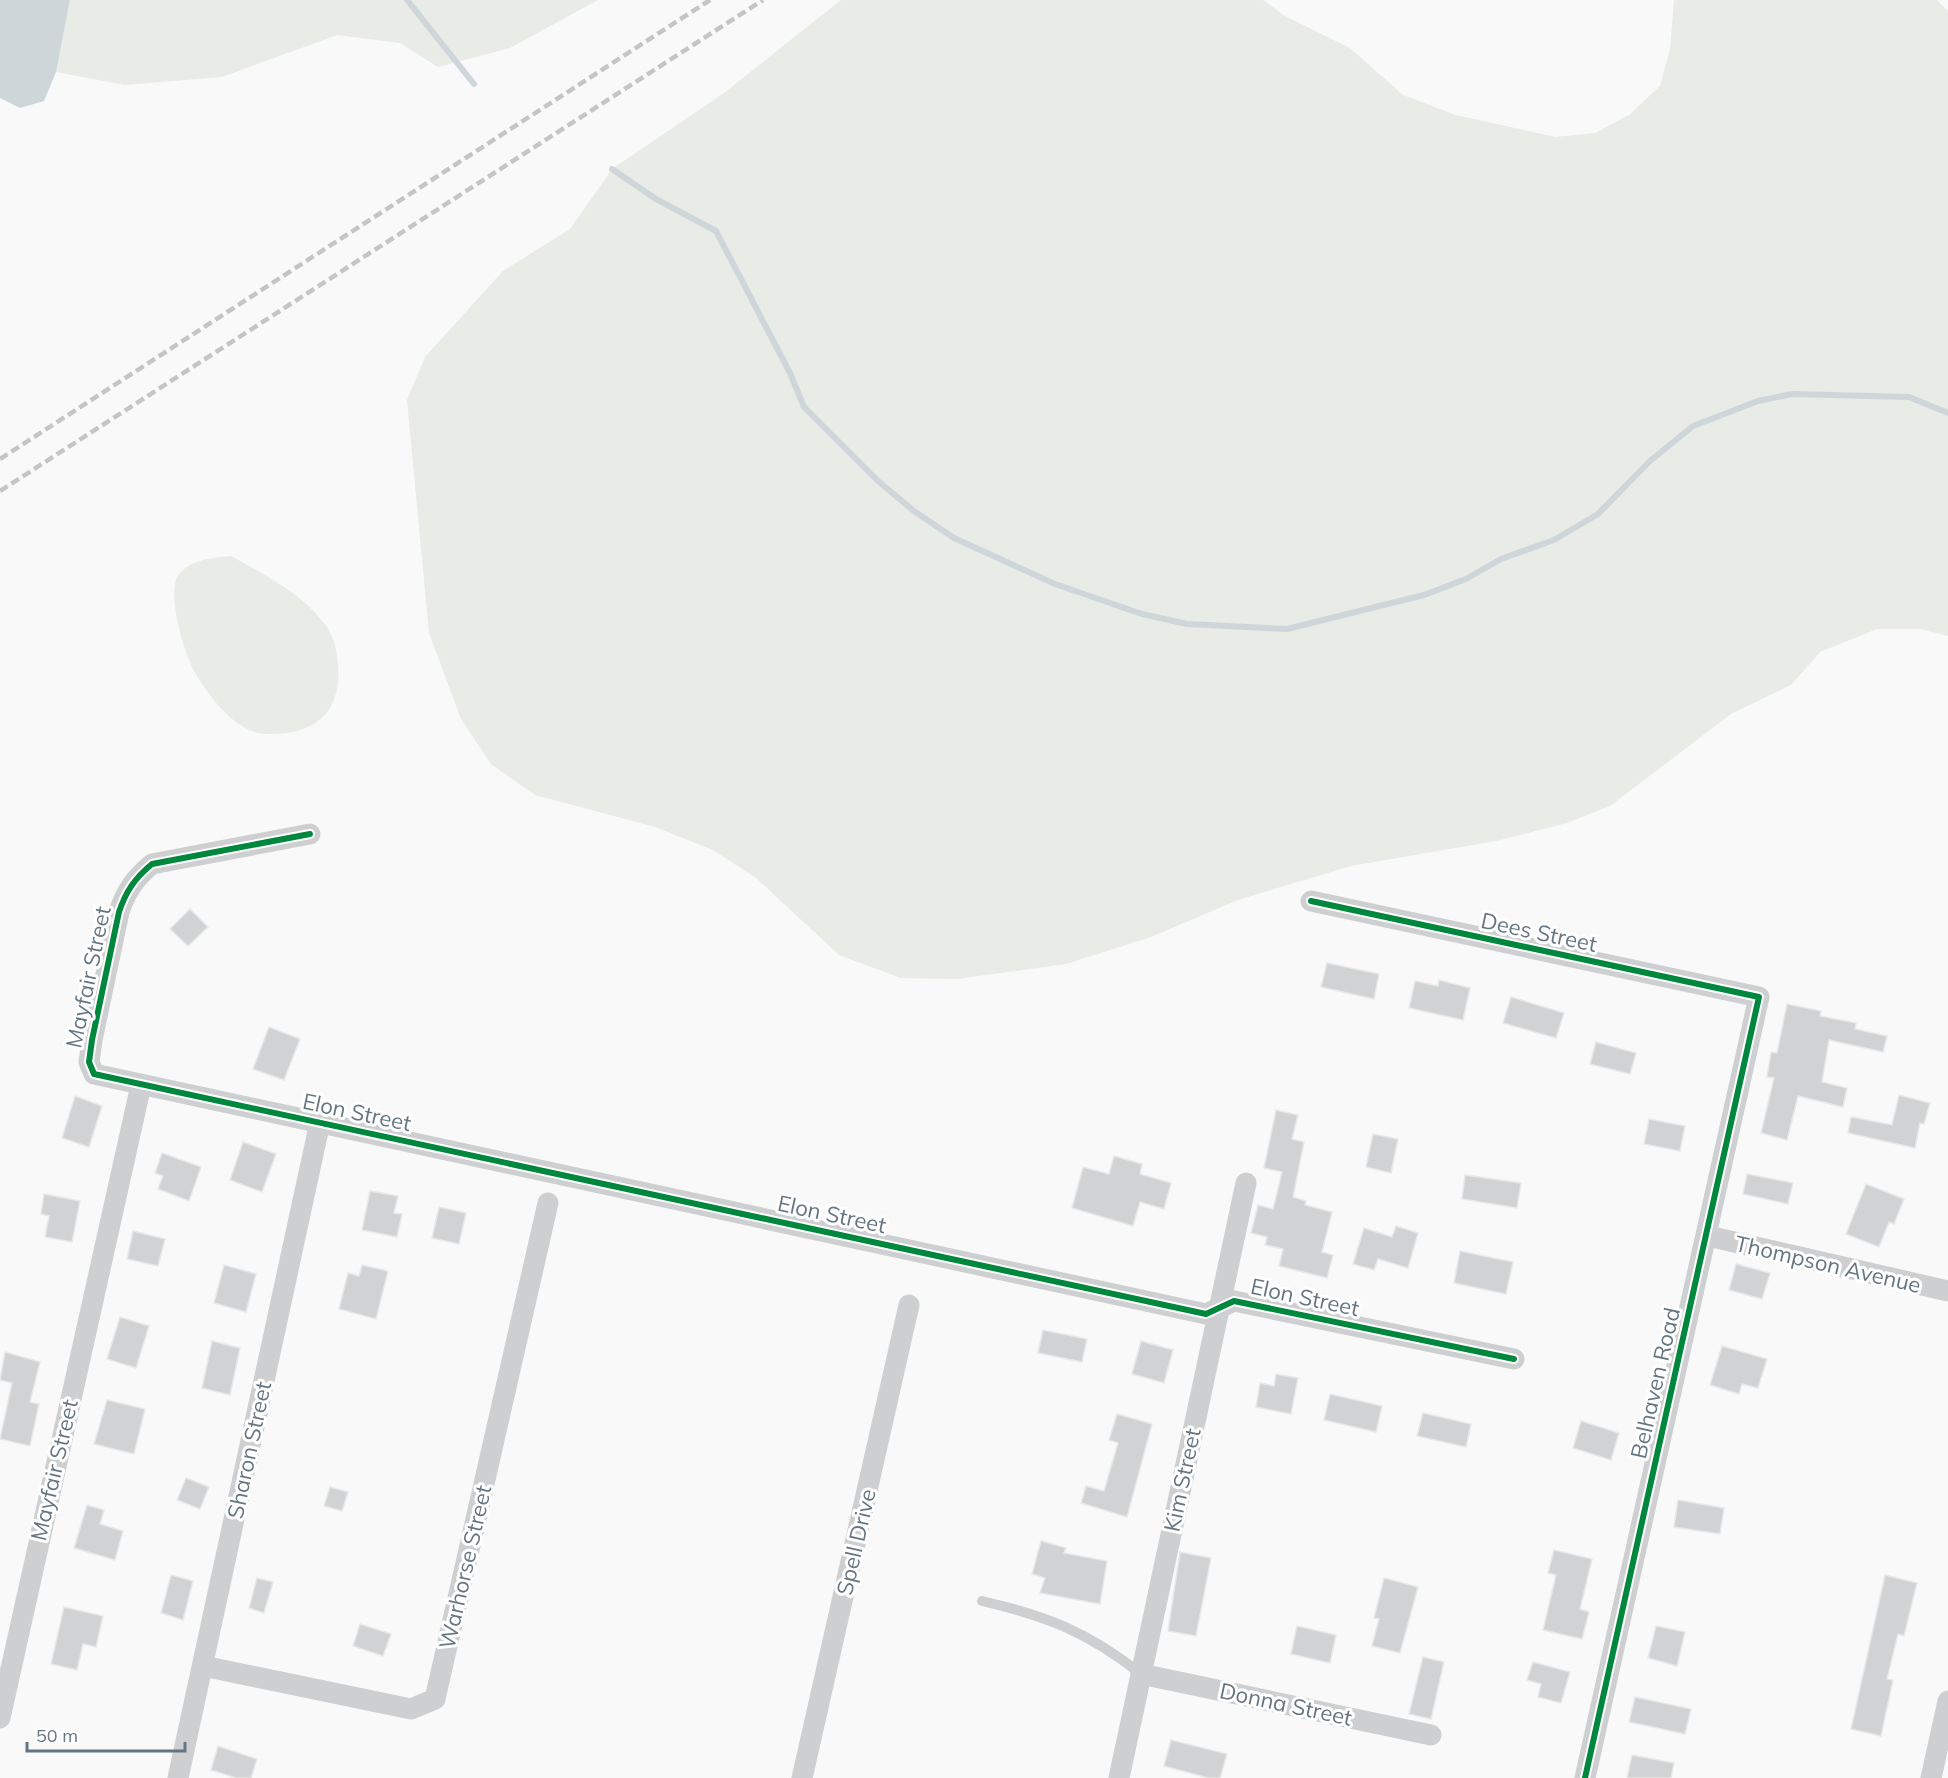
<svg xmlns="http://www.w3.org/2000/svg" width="1948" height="1778" viewBox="0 0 1948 1778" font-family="Mulish,sans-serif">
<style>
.green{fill:#e8ebe6}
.water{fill:#ced6d9}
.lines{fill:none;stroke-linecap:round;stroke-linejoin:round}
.stream{stroke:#ced6d9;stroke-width:6}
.building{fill:#d0d2d3;stroke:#e8e8e8;stroke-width:1.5}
.lane{stroke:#cecfd0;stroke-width:10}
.street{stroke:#cecfd0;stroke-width:21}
.rail{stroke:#c3c5c6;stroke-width:4.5;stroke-dasharray:9 4.5;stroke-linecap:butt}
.cycleway-casing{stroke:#fff;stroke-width:10}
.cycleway{stroke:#00873e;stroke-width:6}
.labels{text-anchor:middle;stroke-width:6;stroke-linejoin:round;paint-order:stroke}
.street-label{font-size:22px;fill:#657683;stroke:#fff}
</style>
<rect width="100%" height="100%" fill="#f9f9f9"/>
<!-- green -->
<g class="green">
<polygon points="70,0 598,0 510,48 438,67 400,43 337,35 222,77 125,85 56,72"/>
<polygon points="841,0 1263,0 1285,16 1350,48 1403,95 1456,115 1555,137 1595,133 1629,115 1660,86 1670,49 1674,0 1937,0 1948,11 1948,636 1921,629 1877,629 1820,652 1791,685 1731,714 1610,806 1567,823 1496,841 1351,866 1238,900 1151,937 1066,964 957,979 901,978 839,955 756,878 713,850 655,827 535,795 491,764 461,719 429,633 407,400 425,357 503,271 570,229 612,169 724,93"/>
<path d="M231 556C263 574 300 592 323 622 334 635 336 647 338 664 342 713 315 735 267 734 238 734 212 700 197 676 185 658 164 589 180 573 193 559 213 558 231 556Z"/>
</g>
<!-- water -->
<polygon class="water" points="0,0 70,0 56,72 44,101 20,108 0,98"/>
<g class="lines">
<!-- stream -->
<g class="stream">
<polyline points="407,0 474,84"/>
<polyline points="612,169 656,199 716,231 790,373 804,407 878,481 914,511 954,538 1055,584 1142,614 1187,624 1287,629 1424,595 1466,579 1501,559 1554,540 1598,514 1650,461 1693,426 1758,401 1792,394 1909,397 1948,413"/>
</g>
</g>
<!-- building -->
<g class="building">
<polygon points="190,909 208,927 188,946 170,929"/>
<polygon points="1327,963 1379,974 1374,999 1321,987"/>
<polygon points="1439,980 1470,988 1463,1020 1409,1008 1415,981 1438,986"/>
<polygon points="1511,997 1564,1013 1556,1038 1503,1023"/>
<polygon points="1787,1004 1821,1011 1820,1016 1856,1023 1855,1029 1887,1036 1883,1052 1829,1040 1822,1082 1847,1088 1843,1107 1798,1096 1787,1140 1761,1133 1774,1078 1767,1077 1771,1052 1777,1053"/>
<polygon points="269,1027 300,1039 284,1080 253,1069"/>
<polygon points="1596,1042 1636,1053 1630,1074 1590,1064"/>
<polygon points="1899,1095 1930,1103 1924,1124 1920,1123 1915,1148 1848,1133 1851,1117 1892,1125"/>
<polygon points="75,1096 102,1106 89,1147 62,1138"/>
<polygon points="1276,1110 1298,1115 1292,1139 1304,1142 1293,1197 1306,1201 1305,1205 1332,1212 1322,1252 1333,1255 1327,1278 1279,1266 1283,1249 1265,1245 1267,1237 1251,1233 1258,1205 1273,1209 1282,1172 1264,1168"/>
<polygon points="1649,1119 1685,1126 1680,1151 1644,1144"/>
<polygon points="1373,1134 1398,1139 1391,1173 1366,1167"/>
<polygon points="243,1142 276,1154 262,1192 230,1180"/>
<polygon points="162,1153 201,1167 189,1201 158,1189 163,1176 155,1173"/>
<polygon points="1114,1156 1142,1164 1140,1174 1171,1183 1164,1209 1140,1202 1133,1226 1072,1208 1083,1167 1109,1174"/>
<polygon points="1747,1174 1793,1183 1788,1204 1743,1194"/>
<polygon points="1465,1175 1521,1183 1517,1208 1462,1199"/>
<polygon points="1866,1184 1904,1199 1894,1224 1889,1222 1879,1247 1846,1234"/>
<polygon points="370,1191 398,1196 394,1213 402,1214 397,1237 362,1230"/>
<polygon points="44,1194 80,1201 72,1242 45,1237 49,1216 41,1214"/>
<polygon points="439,1207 466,1213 459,1244 432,1238"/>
<polygon points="1396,1226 1418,1233 1408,1268 1378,1259 1374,1270 1353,1264 1364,1228 1392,1237"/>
<polygon points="133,1231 165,1239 158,1266 127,1259"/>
<polygon points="1460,1251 1513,1262 1506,1294 1454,1283"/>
<polygon points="1736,1264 1770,1273 1762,1299 1729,1290"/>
<polygon points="224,1265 256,1274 246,1312 214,1303"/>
<polygon points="362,1265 388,1271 376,1319 339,1309 348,1273 359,1276"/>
<polygon points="120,1317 149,1326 136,1368 107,1359"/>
<polygon points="1043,1330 1087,1339 1082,1362 1038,1353"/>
<polygon points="212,1341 240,1348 230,1395 202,1388"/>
<polygon points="1141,1341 1173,1350 1164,1383 1132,1374"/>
<polygon points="1722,1346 1767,1359 1758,1388 1742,1384 1739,1394 1710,1385"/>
<polygon points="5,1352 40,1362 30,1402 39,1404 30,1446 0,1439 12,1383 0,1380"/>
<polygon points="1276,1374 1298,1378 1291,1414 1256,1407 1260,1383 1274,1386"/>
<polygon points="1330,1394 1382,1406 1376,1432 1324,1420"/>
<polygon points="107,1400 145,1409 134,1454 94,1444"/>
<polygon points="1423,1413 1471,1424 1466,1447 1417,1436"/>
<polygon points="1117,1414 1152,1424 1127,1517 1081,1503 1086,1486 1104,1491 1118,1443 1109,1440"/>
<polygon points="1581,1421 1619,1433 1611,1460 1573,1448"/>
<polygon points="186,1478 209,1487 200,1509 177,1500"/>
<polygon points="330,1487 348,1492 342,1511 324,1506"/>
<polygon points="1678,1500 1724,1508 1720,1534 1674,1527"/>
<polygon points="87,1505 104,1510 100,1524 123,1531 115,1560 74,1548"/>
<polygon points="1041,1541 1066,1548 1064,1553 1107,1561 1100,1604 1040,1593 1045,1578 1032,1574"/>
<polygon points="1554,1550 1592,1559 1580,1609 1589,1612 1582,1639 1543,1630 1556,1575 1548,1573"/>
<polygon points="1180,1552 1211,1558 1196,1636 1168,1631"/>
<polygon points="171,1575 193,1581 183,1620 161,1613"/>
<polygon points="1885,1575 1917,1583 1904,1636 1898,1634 1887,1679 1893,1680 1881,1736 1851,1729"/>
<polygon points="257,1578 273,1582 264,1613 249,1608"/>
<polygon points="1384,1578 1418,1587 1400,1653 1372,1646 1379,1619 1374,1618"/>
<polygon points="64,1607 103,1616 96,1647 83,1644 77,1670 51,1664"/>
<polygon points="360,1624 391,1634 383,1656 353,1646"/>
<polygon points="1297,1626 1336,1635 1330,1663 1291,1654"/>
<polygon points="1656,1626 1685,1632 1677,1666 1648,1658"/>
<polygon points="1423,1657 1444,1662 1431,1719 1409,1714"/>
<polygon points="1533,1662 1570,1672 1561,1703 1538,1697 1541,1684 1527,1680"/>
<polygon points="1635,1697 1691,1709 1685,1734 1629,1722"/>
<polygon points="1171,1740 1227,1754 1220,1778 1208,1778 1164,1766"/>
<polygon points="218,1746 257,1759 251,1778 236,1778 211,1770"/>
<polygon points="1632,1755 1674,1763 1671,1778 1627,1778"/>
</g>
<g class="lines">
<!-- lane -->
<path class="lane" d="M982 1601C1047 1616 1088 1632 1141 1674"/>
<!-- street -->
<g class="street">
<path d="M310 834 152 864C135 878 126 891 119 912L92 1040 89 1062 94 1074 1206 1314 1234 1301 1514 1359"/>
<polyline points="1311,901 1759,997 1585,1778"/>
<polyline points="1708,1236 1948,1291"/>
<polyline points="203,1666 411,1709 435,1699 548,1203"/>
<polyline points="1141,1674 1431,1735"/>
<polyline points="0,1718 141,1085"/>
<polyline points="178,1778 320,1122"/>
<polyline points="802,1778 909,1305"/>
<polyline points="1119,1778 1246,1183"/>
<polyline points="1931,1778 1948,1701"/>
</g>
<!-- rail -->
<g class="rail">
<polyline points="0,459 710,0"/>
<polyline points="0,491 763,0"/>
</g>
<!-- cycleway casing -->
<g class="cycleway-casing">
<g id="cycleway">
<path d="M310 834 152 864C135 878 126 891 119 912L92 1040 89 1062 94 1074 1206 1314 1234 1301 1514 1359"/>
<polyline points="1311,901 1759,997 1585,1778"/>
</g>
</g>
<!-- cycleway -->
<use href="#cycleway" class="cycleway"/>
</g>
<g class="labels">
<!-- street labels -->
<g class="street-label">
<text transform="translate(1539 932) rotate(12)" y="8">Dees Street</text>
<text transform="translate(88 977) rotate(-78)" y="8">Mayfair Street</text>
<text transform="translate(357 1112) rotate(12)" y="8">Elon Street</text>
<text transform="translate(832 1214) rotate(12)" y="8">Elon Street</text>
<text transform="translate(1828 1264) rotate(13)" y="8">Thompson Avenue</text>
<text transform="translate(1305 1297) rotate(12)" y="8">Elon Street</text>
<text transform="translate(1655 1383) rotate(-77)" y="8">Belhaven Road</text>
<text transform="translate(249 1450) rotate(-78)" y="8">Sharon Street</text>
<text transform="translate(54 1470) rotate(-77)" y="8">Mayfair Street</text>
<text transform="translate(1182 1480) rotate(-78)" y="8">Kim Street</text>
<text transform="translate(856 1542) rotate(-77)" y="8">Spell Drive</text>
<text transform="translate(465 1567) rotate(-77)" y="8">Warhorse Street</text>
<text transform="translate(1286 1704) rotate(12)" y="8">Donna Street</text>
</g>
</g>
<!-- scale -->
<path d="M27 1742v9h158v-9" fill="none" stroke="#657683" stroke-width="3"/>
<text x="36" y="1742" font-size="18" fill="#657683" stroke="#ffffff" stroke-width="4.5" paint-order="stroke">50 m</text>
</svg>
